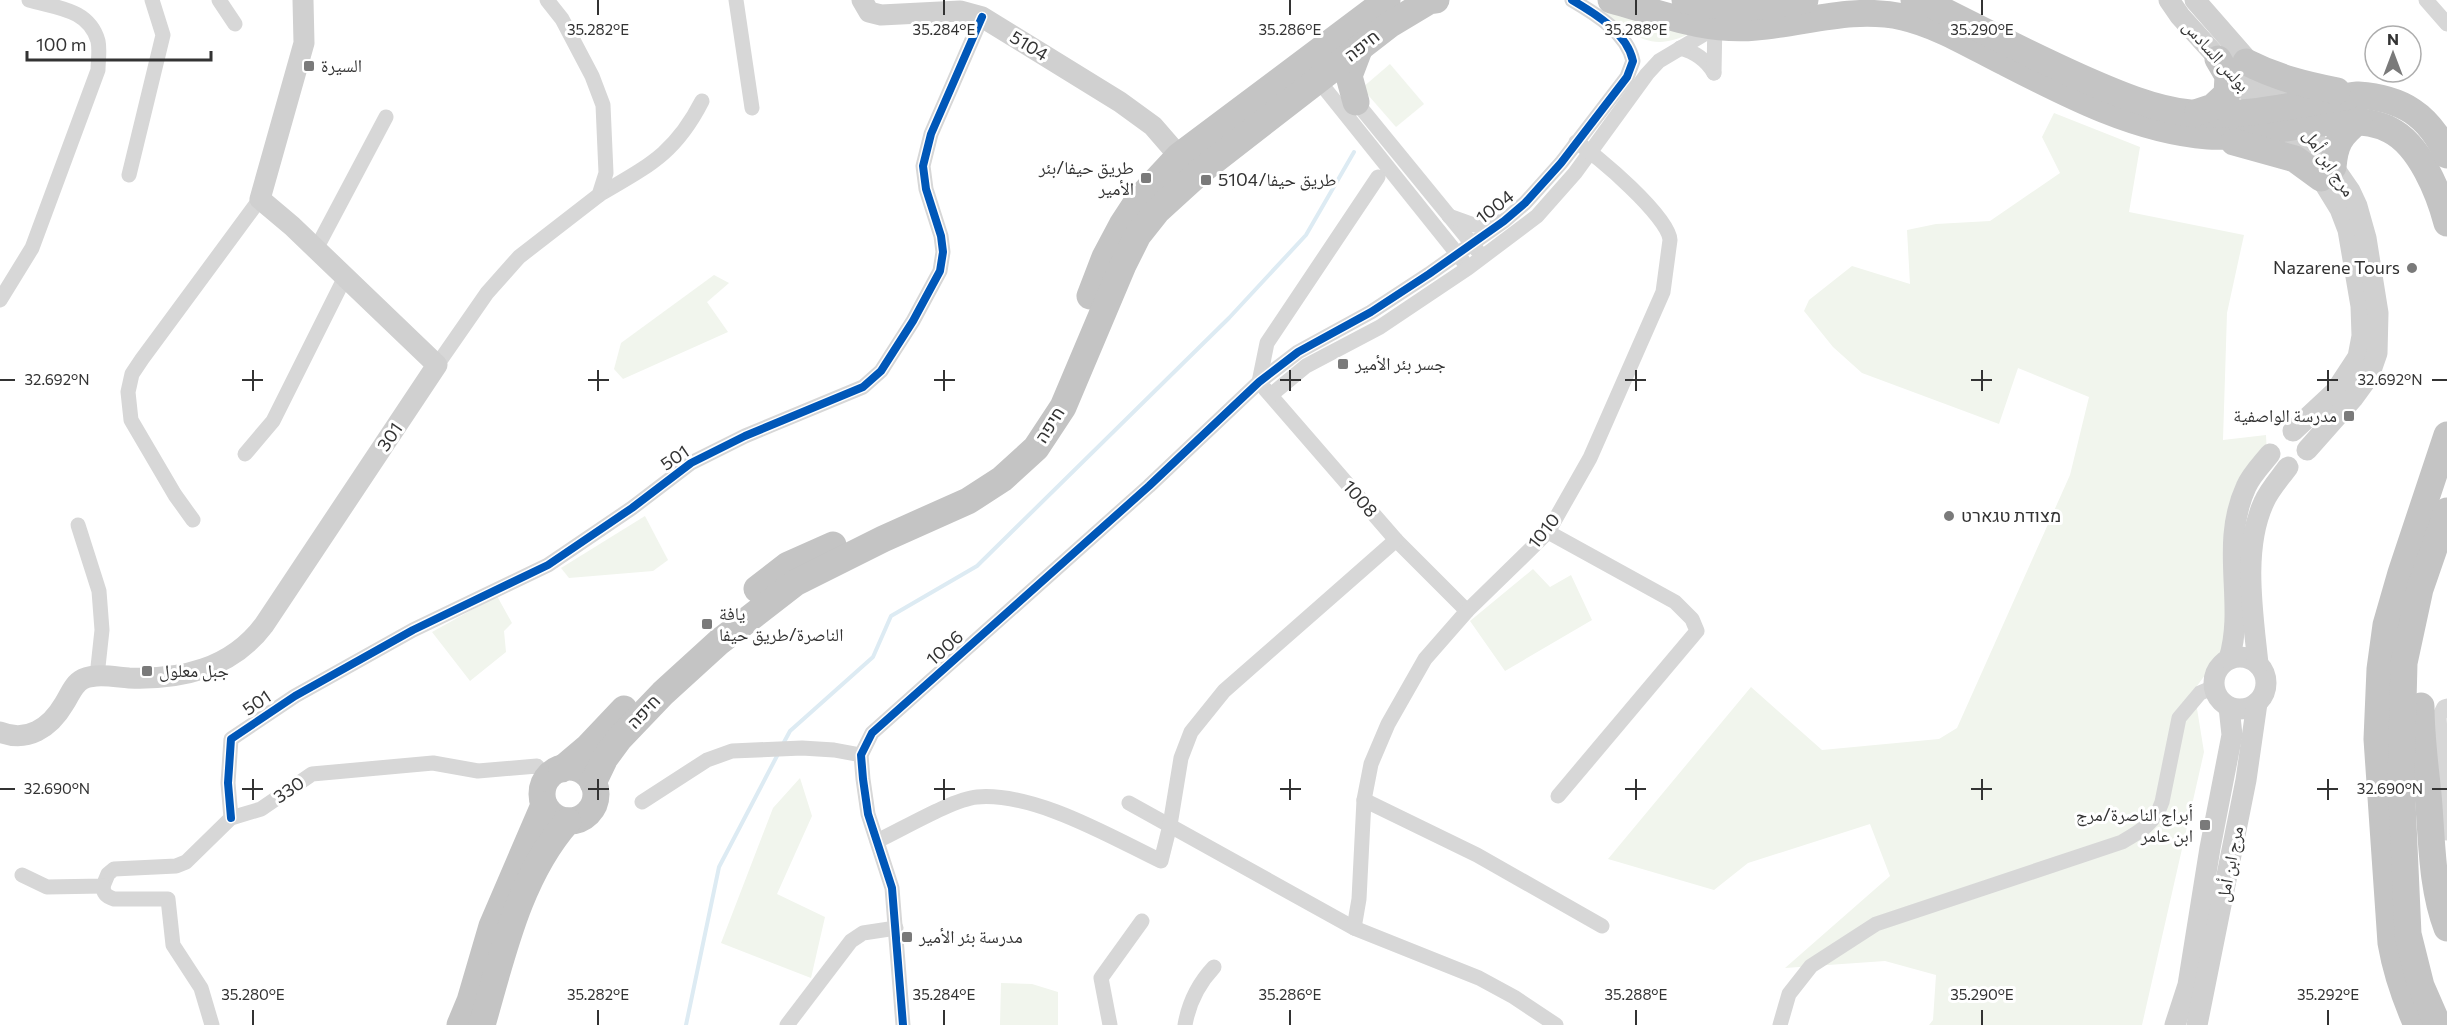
<svg xmlns="http://www.w3.org/2000/svg" width="2447" height="1025" viewBox="0 0 2447 1025" font-family="Commissioner,'Noto Naskh Arabic',Heebo,sans-serif">
<style>
.green{fill:#f1f5ed}
.lines{fill:none;stroke-linecap:round;stroke-linejoin:round}
.stream{stroke:#ddebf3;stroke-width:4}
.street{stroke:#d7d7d7;stroke-width:15}
.secondary{stroke:#d0d0d0;stroke-width:21}
.highway{stroke:#c4c4c4;stroke-width:27}
.cycleway-casing{stroke:#fff;stroke-width:11}
.cycleway{stroke:#0057b8;stroke-width:8}
.ticks{fill:none;stroke:#333;stroke-width:2}
.poi-dot{fill:#7a7a7a;stroke:#fff;stroke-width:2}
.labels{text-anchor:middle;stroke-width:6;stroke-linejoin:round;paint-order:stroke}
.street-label{font-size:18px;fill:#333;stroke:#fff}
.poi-label{font-size:18px;fill:#333;stroke:#fff;text-anchor:start}
.ticks-label{font-size:15px;text-anchor:middle;fill:#333;stroke:#fff;stroke-width:6;stroke-linejoin:round;paint-order:stroke}
</style>
<rect width="100%" height="100%" fill="#fff"/>
<!-- green -->
<g class="green">
<path d="M1599 9 1692 32C1651 55 1631 34 1599 9Z"/>
<polygon points="1390,64 1424,104 1396,127 1362,88"/>
<polygon points="2054,113 2140,147 2129,212 2244,235 2227,313 2223,440 2266,435 2267,455 2241,491 2225,648 2194,690 2204,752 2142,1025 1929,1025 1933,1020 1936,975 1885,961 1785,968 1890,876 1870,824 1748,863 1714,890 1608,859 1751,687 1822,750 1939,739 1957,728 2070,475 2089,397 2018,368 1999,424 1862,373 1833,347 1804,311 1809,300 1852,266 1910,284 1907,230 1936,224 1990,221 2060,173 2042,137"/>
<polygon points="714,275 729,283 707,302 728,332 623,379 614,369 621,343"/>
<polygon points="645,516 668,560 653,571 569,578 561,568"/>
<polygon points="1533,569 1550,587 1571,575 1592,620 1505,671 1470,621"/>
<polygon points="497,596 512,623 504,631 506,652 470,681 432,632"/>
<polygon points="800,778 812,816 777,894 825,917 811,978 721,943 773,808"/>
<polygon points="1001,983 1032,984 1058,992 1058,1025 1000,1025"/>
</g>
<g class="lines">
<!-- stream -->
<g class="stream">
<polyline points="783,744 790,731 873,657 891,616 977,566 1229,318 1306,235 1354,152"/>
<polyline points="686,1025 719,867 778,754"/>
</g>
<!-- street -->
<g class="street">
<polyline points="219,0 235,24"/>
<polyline points="736,0 752,108"/>
<polyline points="2426,0 2447,24"/>
<path d="M1680 48C1695 52 1706 59 1714 73"/>
<polyline points="1714,73 1715,19"/>
<polyline points="1317,75 1318,80 1463,261"/>
<polyline points="1352,97 1477,250"/>
<polyline points="129,175 163,35 152,0"/>
<path d="M599 195C648 166 675 154 702 101"/>
<polyline points="1449,216 1474,225 1499,222"/>
<polyline points="316,249 386,117"/>
<path d="M0 300 32 248 98 70C98 61 100 50 98 41 89 9 57 8 29 0"/>
<polyline points="437,365 487,293 519,257 599,195 606,173 603,105 592,76 562,19 547,0"/>
<polyline points="1259,382 1267,343 1378,177"/>
<polyline points="1265,389 1396,540 1467,611"/>
<polyline points="1271,395 1306,366 1380,327 1468,268 1537,216 1575,173 1647,74 1659,61 1716,27"/>
<polyline points="245,454 273,421 345,277"/>
<polyline points="193,520 175,495 131,420 128,392 132,374 142,359 260,199"/>
<polyline points="78,525 99,591 102,630 97,676"/>
<polyline points="1548,532 1675,602 1692,619 1697,631 1558,796"/>
<polyline points="2447,706 2444,707 2439,717 2447,833"/>
<polyline points="1364,800 1477,855 1602,926"/>
<polyline points="642,802 707,760 732,751 802,748 834,750 861,755"/>
<polyline points="1129,803 1354,928 1479,978 1514,997 1556,1025"/>
<polyline points="231,818 228,783 231,739 295,696 413,630 548,565 632,508 691,463 745,436 863,387 881,371 913,321 940,271 943,252 941,236 926,189 923,166 931,134 982,17"/>
<path d="M877 841C901 830 953 799 977 797 1035 792 1111 837 1161 861L1170 825 1181 758 1191 732 1224 691 1396 540"/>
<polyline points="22,875 47,887 103,886 108,874 114,869 176,866 186,862 231,818 261,809 312,774 433,763 478,771 537,766 547,779"/>
<path d="M103 886C103 894 107 897 114 899H168L173 945 201 988 212 1025"/>
<path d="M1354 928 1359 899 1364 800 1371 764 1388 724 1425 659 1467 611 1548 532 1590 458 1663 292 1670 240C1669 217 1597 155 1576 142"/>
<polyline points="787,1025 851,941 863,933 896,928"/>
<path d="M903 1025 892 888 868 814 863 779 861 755 872 733 1149 486 1259 382 1298 352 1371 312 1429 274 1504 221 1525 203 1561 163 1627 77 1633 61C1627 33 1596 14 1572 0"/>
<polyline points="1110,1025 1101,978 1142,921"/>
<path d="M1185 1025C1189 1002 1198 984 1214 967"/>
<path d="M1780 1025 1789 994 1811 966 1876 924 2122 842C2141 831 2155 823 2162 802L2179 718 2200 693 2214 687"/>
</g>
<!-- secondary -->
<g class="secondary">
<polyline points="862,0 869,12 881,15 960,11 982,17 1120,102 1153,126 1179,156 1192,164"/>
<polyline points="2169,0 2180,16 2282,129 2321,178 2340,209 2348,230 2361,306 2362,336 2358,357 2335,392 2293,431"/>
<polyline points="2195,0 2305,126 2350,191 2357,206 2366,238 2378,313 2377,353 2369,376 2353,398 2307,450"/>
<circle cx="2240" cy="683" r="26"/>
<path d="M2229 659C2246 603 2219 546 2246 487 2251 475 2262 464 2270 454"/>
<path d="M2258 664C2253 614 2242 549 2264 502 2269 490 2280 478 2288 467"/>
<path d="M0 732C27 743 50 728 64 704 70 695 73 684 83 679 97 673 115 677 129 678 181 680 231 669 264 625L437 365 292 226 260 199 304 43 303 0"/>
<polyline points="2175,1025 2188,985 2210,848 2232,735 2229,707"/>
<polyline points="2197,1025 2246,780 2257,703"/>
</g>
<!-- highway -->
<g class="highway">
<path d="M1611 0C1659 13 1706 32 1756 27 1806 23 1852 6 1903 17 1938 25 1972 46 2004 62 2066 94 2137 131 2208 136 2261 140 2344 106 2390 130 2420 145 2439 193 2447 223"/>
<path d="M1685 0C1725 11 1764 7 1805 0"/>
<path d="M1914 0 1930 4C1980 29 2030 55 2082 78 2116 93 2153 109 2190 113 2247 119 2303 102 2358 95 2402 98 2429 115 2447 155"/>
<path d="M2246 62C2278 78 2303 84 2337 91"/>
<polyline points="1356,102 1349,76 1360,47"/>
<polyline points="2198,112 2213,107 2227,94 2228,76 2218,59"/>
<polyline points="2234,142 2295,159 2321,178"/>
<path d="M2333 167C2335 143 2340 136 2359 120"/>
<polyline points="1090,296 1105,257 1122,225 1139,199 1179,156 1387,0"/>
<polyline points="757,589 788,565 833,545"/>
<path d="M2421 706C2421 736 2425 765 2428 794 2432 838 2431 886 2447 928"/>
<circle cx="569" cy="794" r="27"/>
<polyline points="562,769 588,747 624,709"/>
<polyline points="593,783 605,758 619,739 663,693 719,642 795,583 883,539 968,501 1002,479 1036,448 1063,407 1123,265 1138,235 1157,211 1202,170 1389,25 1429,1 1436,0"/>
<polyline points="460,1025 470,1001 492,926 544,805"/>
<path d="M482 1025C502 956 519 876 568 821"/>
<path d="M2417 1025C2405 998 2396 972 2391 943L2377 739 2380 669 2386 625 2401 573 2447 435"/>
<polyline points="2438,1025 2421,986 2408,934 2401,779 2404,663 2420,589 2447,511"/>
</g>
<!-- cycleway casing -->
<g class="cycleway-casing">
<g id="cycleway">
<polyline points="231,818 228,783 231,739 295,696 413,630 548,565 632,508 691,463 745,436 863,387 881,371 913,321 940,271 943,252 941,236 926,189 923,166 931,134 982,17"/>
<path d="M903 1025 892 888 868 814 863 779 861 755 872 733 1149 486 1259 382 1298 352 1371 312 1429 274 1504 221 1525 203 1561 163 1627 77 1633 61C1627 33 1596 14 1572 0"/>
</g>
</g>
<!-- cycleway -->
<use href="#cycleway" class="cycleway"/>
</g>
<!-- ticks -->
<path class="ticks" d="M598 0V15M944 0V15M1290 0V15M1636 0V15M1982 0V15M253 370V391M598 370V391M944 370V391M1290 370V391M1636 370V391M1982 370V391M2328 370V391M0 380H15M242 380H263M588 380H609M934 380H955M1280 380H1301M1625 380H1646M1971 380H1992M2317 380H2338M2432 380H2447M253 779V800M598 779V800M944 779V800M1290 779V800M1636 779V800M1982 779V800M2328 779V800M0 789H15M242 789H263M588 789H609M934 789H955M1280 789H1301M1625 789H1646M1971 789H1992M2317 789H2338M2432 789H2447M253 1010V1025M598 1010V1025M944 1010V1025M1290 1010V1025M1636 1010V1025M1982 1010V1025M2328 1010V1025"/>
<!-- markers -->
<g class="poi-dot">
<rect x="303" y="60" width="12" height="12" rx="3"/>
<rect x="1140" y="172" width="12" height="12" rx="3"/>
<rect x="1200" y="174" width="12" height="12" rx="3"/>
<circle cx="2412" cy="268" r="6"/>
<rect x="1337" y="358" width="12" height="12" rx="3"/>
<rect x="2343" y="410" width="12" height="12" rx="3"/>
<circle cx="1949" cy="516" r="6"/>
<rect x="701" y="618" width="12" height="12" rx="3"/>
<rect x="141" y="665" width="12" height="12" rx="3"/>
<rect x="2199" y="819" width="12" height="12" rx="3"/>
<rect x="901" y="931" width="12" height="12" rx="3"/>
</g>
<g class="labels">
<!-- street labels -->
<g class="street-label">
<text transform="translate(1029 46) rotate(31)" y="6">5104</text>
<text transform="translate(1362 46) rotate(-38)" y="6">חיפה</text>
<text transform="translate(2216 56) rotate(48)" y="6">بولس السادس</text>
<text transform="translate(2329 163) rotate(56)" y="6">مرج ابن أمل</text>
<text transform="translate(1495 207) rotate(-38)" y="6">1004</text>
<text transform="translate(1050 425) rotate(-58)" y="6">חיפה</text>
<text transform="translate(390 437) rotate(-56)" y="6">301</text>
<text transform="translate(675 458) rotate(-34)" y="6">501</text>
<text transform="translate(1360 499) rotate(49)" y="6">1008</text>
<text transform="translate(1544 531) rotate(-52)" y="6">1010</text>
<text transform="translate(945 648) rotate(-42)" y="6">1006</text>
<text transform="translate(257 703) rotate(-34)" y="6">501</text>
<text transform="translate(644 712) rotate(-47)" y="6">חיפה</text>
<text transform="translate(289 790) rotate(-34)" y="6">330</text>
<text transform="translate(2230 864) rotate(-79)" y="6">مرج ابن أمل</text>
</g>
<!-- poi labels -->
<g class="poi-label">
<text x="321" y="72">السيرة</text>
<text x="1134" y="174" text-anchor="end">طريق حيفا/بئر<tspan x="1134" dy="21">الأمير</tspan></text>
<text x="1218" y="186">طريق حيفا/5104</text>
<text x="2400" y="274" text-anchor="end">Nazarene Tours</text>
<text x="1355" y="370">جسر بئر الأمير</text>
<text x="2337" y="422" text-anchor="end">مدرسة الواصفية</text>
<text x="1961" y="522">מצודת טגארט</text>
<text x="719" y="620">يافة<tspan x="719" dy="21">الناصرة/طريق حيفا</tspan></text>
<text x="159" y="677">جبل معلول</text>
<text x="2193" y="821" text-anchor="end">أبراج الناصرة/مرج<tspan x="2193" dy="21">ابن عامر</tspan></text>
<text x="919" y="943">مدرسة بئر الأمير</text>
</g>
</g>
<g class="ticks-label">
<text x="598" y="35">35.282°E</text>
<text x="944" y="35">35.284°E</text>
<text x="1290" y="35">35.286°E</text>
<text x="1636" y="35">35.288°E</text>
<text x="1982" y="35">35.290°E</text>
<text x="57" y="385">32.692°N</text>
<text x="2390" y="385">32.692°N</text>
<text x="57" y="794">32.690°N</text>
<text x="2390" y="794">32.690°N</text>
<text x="253" y="1000">35.280°E</text>
<text x="598" y="1000">35.282°E</text>
<text x="944" y="1000">35.284°E</text>
<text x="1290" y="1000">35.286°E</text>
<text x="1636" y="1000">35.288°E</text>
<text x="1982" y="1000">35.290°E</text>
<text x="2328" y="1000">35.292°E</text>
</g>
<!-- north arrow -->
<g transform="translate(2393 54)"><circle r="28" fill="#ffffff" stroke="#adadad" stroke-width="1.5"/>
<path d="M0-4.5L10 22L0 15L-10 22Z" fill="#7a7a7a"/>
<text y="-9" font-size="16" font-weight="bold" text-anchor="middle" fill="#333333">N</text>
</g>
<!-- scale -->
<path d="M27 51v9h184v-9" fill="none" stroke="#333333" stroke-width="3"/>
<text x="36" y="51" font-size="18" fill="#333333" stroke="#ffffff" stroke-width="4.5" paint-order="stroke">100 m</text>
</svg>
